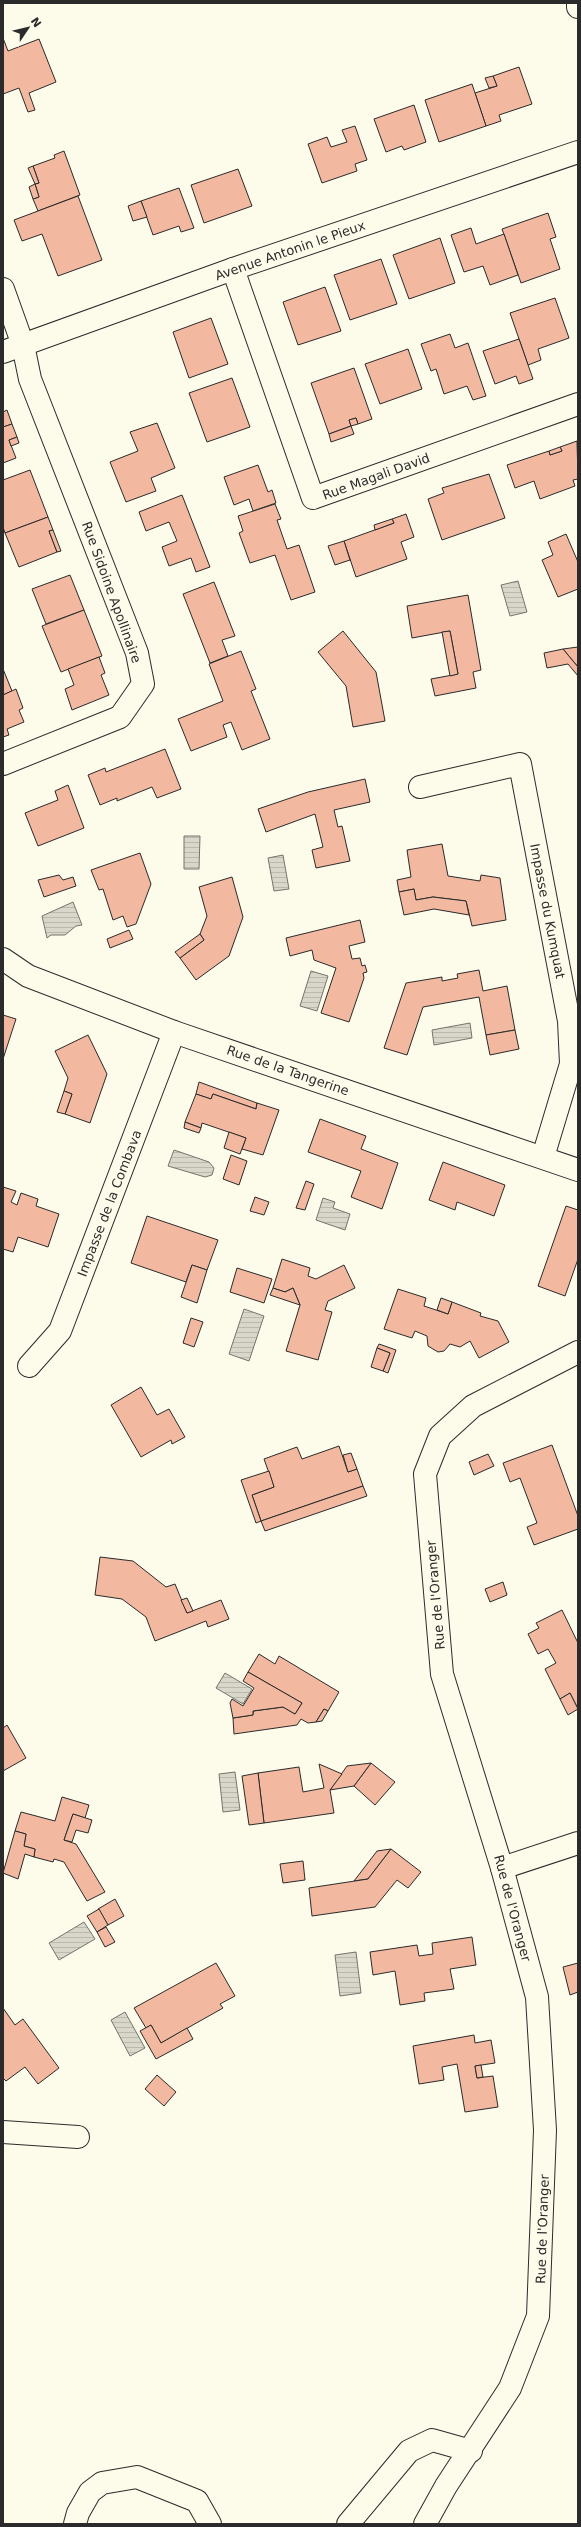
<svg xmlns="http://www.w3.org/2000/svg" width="581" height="2527" viewBox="0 0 581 2527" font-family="'DejaVu Sans',sans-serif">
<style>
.water{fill:url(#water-rules);stroke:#74746e}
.building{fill:#f2b8a0;stroke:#2b2b2b}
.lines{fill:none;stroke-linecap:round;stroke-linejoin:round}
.minor-casing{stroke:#2b2b2b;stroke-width:24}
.minor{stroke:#fdfbea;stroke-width:22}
.labels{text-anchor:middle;stroke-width:3;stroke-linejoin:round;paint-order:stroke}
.street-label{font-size:13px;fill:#2b2b2b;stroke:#fdfbea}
</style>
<defs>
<pattern id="water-rules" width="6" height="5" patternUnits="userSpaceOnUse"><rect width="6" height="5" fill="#d8d7c9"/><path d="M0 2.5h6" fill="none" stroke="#bab9ad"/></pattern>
</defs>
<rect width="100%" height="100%" fill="#fdfbea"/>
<!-- water -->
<g class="water">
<polygon points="518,581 527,612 510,616 501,585"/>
<polygon points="184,836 200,836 199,869 184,869"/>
<polygon points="283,855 289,889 274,891 268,858"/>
<polygon points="73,902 82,925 76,926 65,935 51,935 47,938 42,916"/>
<polygon points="311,971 328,976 317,1011 300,1006"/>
<polygon points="470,1023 472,1038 434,1045 432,1030"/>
<polygon points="174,1150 209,1162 214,1168 212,1175 205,1177 168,1166"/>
<polygon points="323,1198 335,1202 333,1208 350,1214 345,1230 316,1220"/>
<polygon points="244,1309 264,1316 249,1361 229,1354"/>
<polygon points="225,1673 252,1689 243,1704 216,1688"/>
<polygon points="235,1772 240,1810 223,1812 219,1774"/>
<polygon points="84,1922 95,1939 59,1960 49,1943"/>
<polygon points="356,1952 361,1993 340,1996 335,1955"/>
<polygon points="125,2012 145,2048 130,2056 111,2020"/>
</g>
<!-- building -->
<g class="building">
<polygon points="3,38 8,51 39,39 56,82 29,93 35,110 28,112 19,88 3,94"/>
<polygon points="519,67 532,104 499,115 501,121 486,126 475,93 497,86 493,76"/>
<polygon points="493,76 497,86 489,88 485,78"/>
<polygon points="472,84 486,126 439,142 425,100"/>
<polygon points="414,105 426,142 404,150 402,146 386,152 374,119"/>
<polygon points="355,126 367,160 355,164 357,171 322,183 308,144 327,137 331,147 347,142 342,130"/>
<polygon points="64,151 80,195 38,211 33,199 39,197 35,184 39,183 33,166 55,158 54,155"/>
<polygon points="33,166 39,183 35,184 28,168"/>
<polygon points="238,169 252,206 204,223 191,185"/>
<polygon points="35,184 39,197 33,199 29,187"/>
<polygon points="179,188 194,228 181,232 179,226 153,235 141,201"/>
<polygon points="78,196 102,260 58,276 42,234 22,241 14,220"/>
<polygon points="141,201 147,217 133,221 128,206"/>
<polygon points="548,213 556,237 550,239 560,269 521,283 502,229"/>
<polygon points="471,228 476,244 504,234 518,275 490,285 483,266 464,272 451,235"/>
<polygon points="440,238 455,283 409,299 393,255"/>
<polygon points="381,259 397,304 350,320 334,275"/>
<polygon points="325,287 341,331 298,345 283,302"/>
<polygon points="555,298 569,338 538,349 541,360 528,365 510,313"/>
<polygon points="211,318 228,364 189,378 173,332"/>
<polygon points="450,334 455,348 468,343 486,396 473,400 467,386 444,394 436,369 431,371 421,344"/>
<polygon points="519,339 533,379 519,384 516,376 495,384 483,351"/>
<polygon points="408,349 422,389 380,404 365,364"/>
<polygon points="354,368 372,419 358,424 356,418 349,420 351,426 329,434 311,383"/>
<polygon points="232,378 250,427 207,442 189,393"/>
<polygon points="7,410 12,424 3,427 3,412"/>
<polygon points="356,418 358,424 351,426 349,420"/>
<polygon points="157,423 175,468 151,478 156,491 126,502 110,462 138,451 130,432"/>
<polygon points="12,424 17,437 9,440 16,458 3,463 3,427"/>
<polygon points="351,426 354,434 331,442 329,434"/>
<polygon points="17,437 19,443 11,446 9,440"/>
<polygon points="577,441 578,479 573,480 575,486 540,499 534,481 515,488 507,465 549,451 550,455 562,451 560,447"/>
<polygon points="560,447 562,451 550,455 549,451"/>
<polygon points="258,465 268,492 272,490 276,503 253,511 249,499 234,505 224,477"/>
<polygon points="30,470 48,517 5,533 3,527 3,480"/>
<polygon points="489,474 505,518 442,540 428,499 444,493 442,488"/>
<polygon points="182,495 210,567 196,572 191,558 169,566 162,547 177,541 169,522 146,531 139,512"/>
<polygon points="275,504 281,519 277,520 287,549 299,545 315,592 291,600 275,555 250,563 239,533 243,531 238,516"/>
<polygon points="406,514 414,537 401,542 407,559 356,577 344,541 394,523 392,519"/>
<polygon points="48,517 53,530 49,531 57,552 19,567 5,533"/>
<polygon points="392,519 394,523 375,530 374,525"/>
<polygon points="53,530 61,551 57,552 49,531"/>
<polygon points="566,534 578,562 578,589 558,597 542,560 553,555 548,542"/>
<polygon points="344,541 350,560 335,565 328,546"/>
<polygon points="70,575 84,610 46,624 32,589"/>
<polygon points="214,582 235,636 222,640 228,656 210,663 183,594"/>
<polygon points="468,595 481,670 473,672 476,688 435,696 431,679 458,674 450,631 412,638 407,606"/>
<polygon points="84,610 102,656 61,672 42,626"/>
<polygon points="343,631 376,672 385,721 353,727 346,686 318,652"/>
<polygon points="450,631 458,674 450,676 442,632"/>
<polygon points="578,647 578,667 563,649"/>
<polygon points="563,649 578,667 578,676 568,664 547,668 544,653"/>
<polygon points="241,651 256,689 251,691 270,739 242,750 231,722 223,725 227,737 191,751 178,719 223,701 209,664"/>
<polygon points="99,657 105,673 101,675 109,695 72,710 65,689 74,685 68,669"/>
<polygon points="3,669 12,691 3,695"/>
<polygon points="16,689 23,708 19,710 24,722 7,729 9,735 3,737 3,695"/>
<polygon points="165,749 181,789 157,798 152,787 117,801 117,798 100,805 88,775 105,768 106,772"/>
<polygon points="365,779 370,802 334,810 338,827 342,826 350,861 316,868 312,850 323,847 315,814 266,832 258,809 308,792"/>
<polygon points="68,785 84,828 38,846 25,813 58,800 55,791"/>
<polygon points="442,844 448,876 480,881 481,875 500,878 506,920 472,926 466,901 433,897 416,900 414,889 399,892 397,880 411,877 407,850"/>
<polygon points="140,853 151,884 136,924 127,927 123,916 113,920 103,889 99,890 91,870"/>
<polygon points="59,875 63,880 73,877 76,886 44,897 38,880"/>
<polygon points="232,877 243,917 229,956 196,980 180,958 204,940 200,934 207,916 199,887"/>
<polygon points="414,889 416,900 433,897 466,901 469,915 434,909 404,915 399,892"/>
<polygon points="360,920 365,942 349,946 352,959 360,958 362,966 365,965 367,972 363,973 364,978 349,1022 321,1013 336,968 314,960 312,950 290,956 286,938"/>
<polygon points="129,930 133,939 110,948 107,939"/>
<polygon points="200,934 204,940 180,958 175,952"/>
<polygon points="479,970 483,991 507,986 515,1030 486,1035 479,997 423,1007 407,1055 384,1048 406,983 442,977 442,981 458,978 457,974"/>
<polygon points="3,1015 16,1019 3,1059"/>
<polygon points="515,1030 519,1049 490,1055 486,1035"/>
<polygon points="88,1035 107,1074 90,1123 65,1114 72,1094 64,1091 68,1078 55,1051"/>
<polygon points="199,1082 257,1103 256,1109 213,1094 211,1099 196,1094"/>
<polygon points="64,1091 72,1094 65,1114 57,1112"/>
<polygon points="196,1094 211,1099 213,1094 256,1109 257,1103 279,1110 263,1155 242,1149 246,1138 202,1123 201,1128 185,1122"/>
<polygon points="320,1119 366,1136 361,1149 398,1163 382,1209 351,1197 361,1171 308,1152"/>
<polygon points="185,1122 201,1128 199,1133 184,1128"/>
<polygon points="229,1132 246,1138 240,1154 224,1148"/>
<polygon points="231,1155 247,1161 239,1185 223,1179"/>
<polygon points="443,1162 505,1185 494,1216 457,1202 455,1210 429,1200"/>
<polygon points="306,1181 314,1184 305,1210 296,1208"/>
<polygon points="3,1187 16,1191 11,1202 17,1205 21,1193 38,1199 36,1206 59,1214 48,1247 18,1237 13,1252 3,1249"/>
<polygon points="255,1197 269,1202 264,1215 250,1211"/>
<polygon points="566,1206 578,1210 578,1259 565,1296 538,1286"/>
<polygon points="147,1216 218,1240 207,1270 192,1265 186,1282 131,1263"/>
<polygon points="282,1259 310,1268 308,1276 316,1279 344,1265 355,1288 328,1301 325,1310 332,1312 318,1360 286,1351 300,1305 293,1288 285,1292 273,1288"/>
<polygon points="192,1265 207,1270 197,1303 181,1297"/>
<polygon points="237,1268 272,1279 264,1303 230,1292"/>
<polygon points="273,1288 285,1292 293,1288 300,1305 270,1295"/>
<polygon points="398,1289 426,1298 424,1306 448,1314 452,1302 481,1313 480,1316 498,1321 509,1342 479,1358 470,1341 460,1347 450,1344 444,1351 438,1352 428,1346 427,1336 415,1331 412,1338 384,1329"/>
<polygon points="441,1298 452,1302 448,1314 437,1310"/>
<polygon points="191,1318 203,1322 194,1347 183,1343"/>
<polygon points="379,1344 396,1350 388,1373 383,1371 390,1353 377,1348"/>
<polygon points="377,1348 390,1353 383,1371 371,1367"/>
<polygon points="141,1387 157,1415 169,1409 185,1437 172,1444 171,1440 141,1457 111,1405"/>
<polygon points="552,1445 578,1516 578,1529 534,1545 527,1527 537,1523 520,1478 510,1482 503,1463"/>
<polygon points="339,1446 348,1472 357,1469 363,1486 261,1521 252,1495 274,1487 264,1459 297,1447 302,1459"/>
<polygon points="351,1453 357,1469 348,1472 343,1455"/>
<polygon points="488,1454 494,1466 474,1475 469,1462"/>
<polygon points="269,1471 274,1487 252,1495 261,1521 256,1523 241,1480"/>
<polygon points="363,1486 367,1496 265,1531 261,1521"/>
<polygon points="100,1557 133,1561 166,1587 175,1584 187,1613 221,1600 229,1619 208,1627 206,1621 155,1641 146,1617 122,1599 95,1595"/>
<polygon points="503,1582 507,1595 490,1602 485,1589"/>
<polygon points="187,1598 193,1611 187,1613 181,1600"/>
<polygon points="562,1610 578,1643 578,1709 570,1693 560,1699 545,1669 556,1663 548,1649 538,1654 528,1634 539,1628 536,1623"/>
<polygon points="259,1654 275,1664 279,1656 339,1692 328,1711 324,1709 316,1722 308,1723 301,1719 297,1725 234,1734 233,1718 253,1715 253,1711 283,1707 295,1714 302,1703 248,1672"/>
<polygon points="248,1672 302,1703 295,1714 283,1707 253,1711 253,1715 233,1718 230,1703 232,1699 243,1706 254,1688 243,1681"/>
<polygon points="570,1693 578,1709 568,1715 560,1699"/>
<polygon points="324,1709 328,1711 322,1721 316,1722"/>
<polygon points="7,1725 26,1758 3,1771 3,1728"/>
<polygon points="371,1763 395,1782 375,1805 354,1786"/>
<polygon points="371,1763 354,1786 330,1790 347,1766"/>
<polygon points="319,1764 342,1774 330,1790 334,1813 264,1823 258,1773 299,1767 303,1792 324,1788"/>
<polygon points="258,1773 264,1823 249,1825 242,1776"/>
<polygon points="62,1797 89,1805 85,1818 73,1814 64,1840 76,1844 105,1892 87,1901 64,1862 54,1859 53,1862 34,1857 35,1849 24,1846 26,1834 15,1831 21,1812 55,1821"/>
<polygon points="73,1814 92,1820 88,1833 76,1830 72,1842 64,1840"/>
<polygon points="15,1831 26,1834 24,1846 35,1849 34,1857 25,1854 18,1879 3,1873"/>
<polygon points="391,1849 368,1879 354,1881 377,1851"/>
<polygon points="391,1849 421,1872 408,1888 397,1880 375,1907 312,1916 309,1888 368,1879"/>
<polygon points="303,1861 305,1880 283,1883 280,1864"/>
<polygon points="115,1899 124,1916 108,1925 98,1909"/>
<polygon points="99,1909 108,1925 97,1932 87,1916"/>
<polygon points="106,1927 115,1942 105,1947 97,1932"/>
<polygon points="472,1937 476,1965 450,1969 454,1989 424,1993 425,2001 400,2005 395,1971 373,1975 370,1952 417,1945 419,1956 433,1954 432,1943"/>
<polygon points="216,1963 235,1996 220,2004 223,2008 161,2043 151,2025 146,2028 134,2008"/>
<polygon points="578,1963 578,1992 570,1995 563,1967"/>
<polygon points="3,2008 15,2025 23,2019 59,2068 38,2084 25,2067 6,2081 3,2078"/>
<polygon points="151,2025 161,2043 187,2028 193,2039 156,2059 140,2031"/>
<polygon points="474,2035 475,2043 491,2040 495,2063 475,2066 477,2078 493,2076 498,2107 465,2112 457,2064 442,2067 444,2080 419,2084 413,2046"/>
<polygon points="481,2065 483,2077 477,2078 475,2066"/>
<polygon points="157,2075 176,2092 164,2106 145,2089"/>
</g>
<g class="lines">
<!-- minor casing -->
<g class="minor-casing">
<g id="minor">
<polyline points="578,3 578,7"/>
<polyline points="233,269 313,498 578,404"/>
<polyline points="3,289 23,345 30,379 137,653 143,684 120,717 3,764"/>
<polyline points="3,352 233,269 578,152"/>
<polyline points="420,787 520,764 569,1021 571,1064 543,1157"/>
<polyline points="3,959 28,976 174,1032 578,1170"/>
<polyline points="29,1366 60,1331 174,1032"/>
<polyline points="502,1868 578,1843"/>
<polyline points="3,2132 78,2137"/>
<polyline points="75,2524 78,2513 90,2492 102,2483 137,2477 197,2501 210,2524"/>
<polyline points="348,2524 409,2451 432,2440 471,2451"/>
<polyline points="425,2524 446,2486 510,2388 538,2316 545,2130 537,1997 502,1868 442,1674 425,1474 440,1436 473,1406 578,1352"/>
</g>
</g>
<!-- minor -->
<use href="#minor" class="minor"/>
</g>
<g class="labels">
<!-- street labels -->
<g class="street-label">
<text transform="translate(290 250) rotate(-19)" y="5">Avenue Antonin le Pieux</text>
<text transform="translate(376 476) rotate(-20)" y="5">Rue Magali David</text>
<text transform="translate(112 592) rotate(70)" y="5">Rue Sidoine Apollinaire</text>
<text transform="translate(548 911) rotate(79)" y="5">Impasse du Kumquat</text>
<text transform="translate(288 1070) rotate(19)" y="5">Rue de la Tangerine</text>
<text transform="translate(109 1203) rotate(-69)" y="5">Impasse de la Combava</text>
<text transform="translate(435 1595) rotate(-95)" y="5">Rue de l'Oranger</text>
<text transform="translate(513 1908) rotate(75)" y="5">Rue de l'Oranger</text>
<text transform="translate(542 2229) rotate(-88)" y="5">Rue de l'Oranger</text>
</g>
</g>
<!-- border -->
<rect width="581" height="2527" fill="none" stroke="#2b2b2b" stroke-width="8"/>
<!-- north arrow -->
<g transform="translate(28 28) rotate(55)" stroke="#fdfbea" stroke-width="3" paint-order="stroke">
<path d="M0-3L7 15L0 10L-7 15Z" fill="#2b2b2b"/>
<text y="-6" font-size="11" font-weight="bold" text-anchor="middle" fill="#2b2b2b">N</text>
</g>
</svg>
